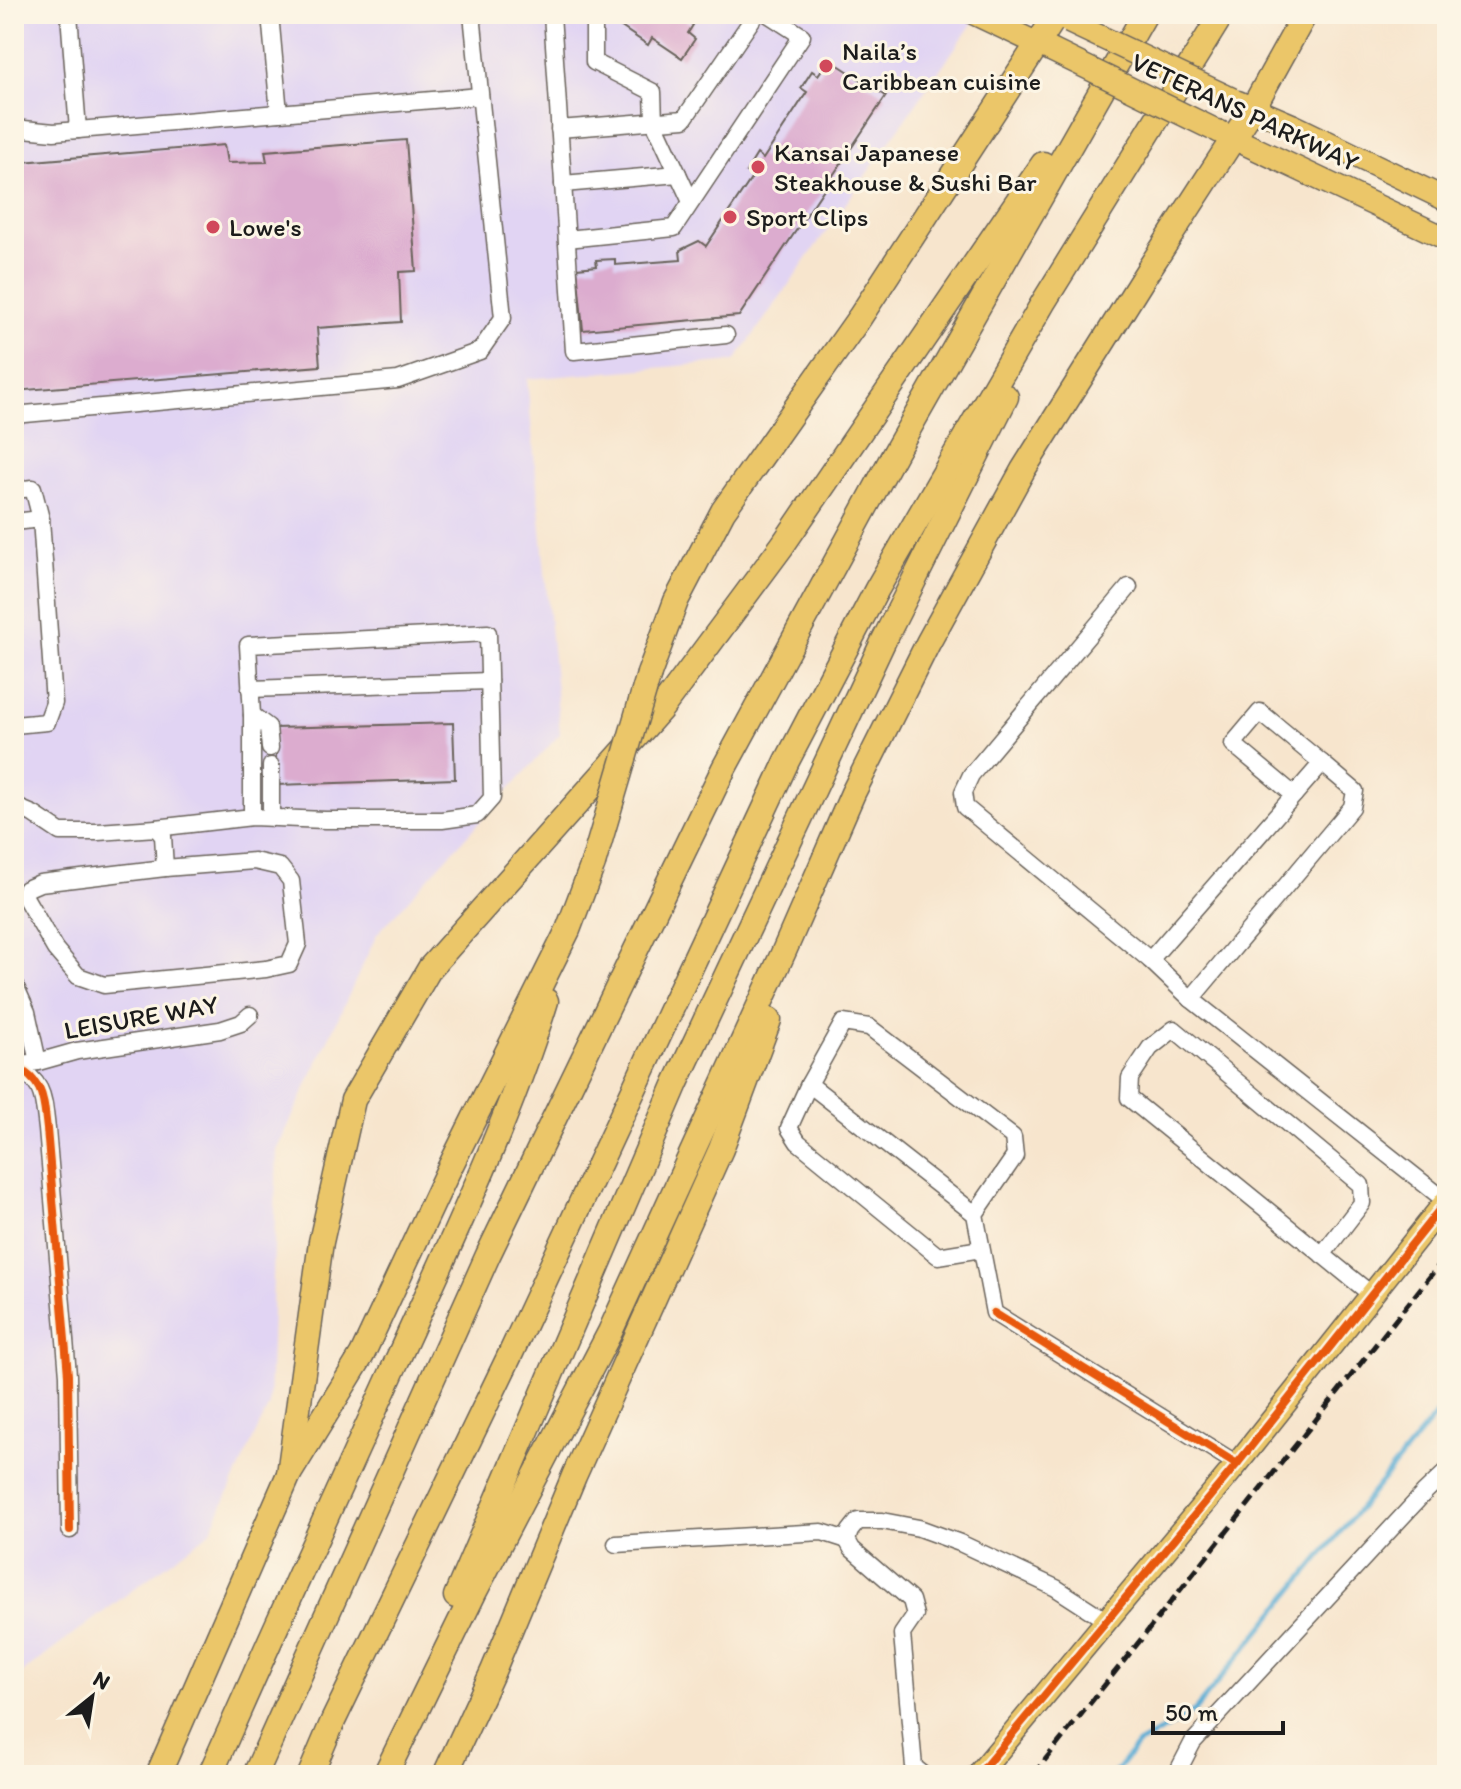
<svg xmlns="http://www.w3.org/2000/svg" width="1461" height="1789" viewBox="0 0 1461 1789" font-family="Itim,sans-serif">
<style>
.built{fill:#e1d4f3}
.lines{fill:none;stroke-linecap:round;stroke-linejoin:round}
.stream{stroke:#58acd4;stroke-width:5}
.building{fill:#dcaccf}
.minor-casing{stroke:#69625a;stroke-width:19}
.major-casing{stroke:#69625a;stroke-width:25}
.highway-casing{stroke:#69625a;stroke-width:27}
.minor{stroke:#fff;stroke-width:16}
.major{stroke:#ebc669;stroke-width:22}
.highway{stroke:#ebc669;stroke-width:24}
.rail{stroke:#1c1c1c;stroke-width:5;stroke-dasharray:12 6;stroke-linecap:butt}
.major-bridge-casing{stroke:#69625a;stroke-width:25;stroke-linecap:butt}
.highway-bridge-casing{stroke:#69625a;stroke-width:27;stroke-linecap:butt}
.major-bridge{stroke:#ebc669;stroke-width:22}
.highway-bridge{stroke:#ebc669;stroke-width:24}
.cycleway-casing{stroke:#fcf5e5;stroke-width:13}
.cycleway{stroke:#e8590c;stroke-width:8}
.poi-dot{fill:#d1495b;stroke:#fcf5e5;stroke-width:3}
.labels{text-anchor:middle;stroke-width:6;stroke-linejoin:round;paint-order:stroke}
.poi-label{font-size:26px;fill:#1c1c1c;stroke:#fcf5e5;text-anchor:start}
.street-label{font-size:26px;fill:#1c1c1c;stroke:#fcf5e5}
</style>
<rect width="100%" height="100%" fill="#fcf5e5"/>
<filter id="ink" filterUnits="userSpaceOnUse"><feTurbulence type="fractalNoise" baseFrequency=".0125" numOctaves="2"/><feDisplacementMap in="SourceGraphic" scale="16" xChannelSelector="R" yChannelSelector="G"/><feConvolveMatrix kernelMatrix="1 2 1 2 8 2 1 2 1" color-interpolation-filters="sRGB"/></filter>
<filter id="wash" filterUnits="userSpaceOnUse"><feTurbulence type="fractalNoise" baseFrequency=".006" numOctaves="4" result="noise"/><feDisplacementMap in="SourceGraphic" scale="32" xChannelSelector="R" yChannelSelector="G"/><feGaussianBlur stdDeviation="1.8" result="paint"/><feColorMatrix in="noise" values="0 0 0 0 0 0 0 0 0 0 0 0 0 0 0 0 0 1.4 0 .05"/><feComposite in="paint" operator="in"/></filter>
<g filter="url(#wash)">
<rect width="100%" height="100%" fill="#f7e5cd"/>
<!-- built -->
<polygon class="built" points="14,14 979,14 735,361 527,379 560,734 377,934 277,1150 269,1405 210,1532 14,1679"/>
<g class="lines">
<!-- stream -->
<polyline class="stream" points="1113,1775 1138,1744 1173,1725 1195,1710 1447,1401"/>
</g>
<g id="blocks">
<!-- building -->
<g class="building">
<polygon points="624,14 676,14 693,25 688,33 695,39 682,58 652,38 648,45 617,24"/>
<polygon points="829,59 886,96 739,316 583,330 577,268 597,266 596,260 615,259 615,265 681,260 680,250 699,241 706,246 753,176 746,172 757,154 763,159 807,92 801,88 812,71 818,75"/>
<polygon points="406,140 416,271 399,272 401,322 317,328 320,366 14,391 14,183 23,183 22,162 224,145 227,163 267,162 265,151"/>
<polygon points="453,723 455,779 277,785 275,728"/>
</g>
</g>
</g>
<g filter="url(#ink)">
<use href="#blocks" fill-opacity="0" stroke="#69625a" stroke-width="2"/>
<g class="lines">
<!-- minor casing -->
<g class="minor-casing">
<g id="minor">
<polyline points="69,14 78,130"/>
<polyline points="270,14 279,113"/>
<polyline points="552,14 574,351 726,335"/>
<polyline points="594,14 594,62 653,92 654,122 691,202"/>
<polyline points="14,128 54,132 480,96"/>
<polyline points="559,129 684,119 756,14"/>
<polyline points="563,184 678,174"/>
<polyline points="567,239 674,228 802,36 768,14"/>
<polyline points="14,415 398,380 480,351 503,318 472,14"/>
<polyline points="14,490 33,488 41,519"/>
<polyline points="14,522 41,519 54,703 47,722 14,725"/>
<polyline points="1129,587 971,775 963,792 965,807 1150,960 1191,999 1446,1201"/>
<polyline points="250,689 489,681"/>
<polyline points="252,715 268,727 270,748"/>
<polyline points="271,766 271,817"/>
<polyline points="1294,795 1233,744 1260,712 1322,763"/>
<polyline points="14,806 33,814 60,832 98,832 156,828 163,836 165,868"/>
<polyline points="156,828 252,817 325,820 442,820 477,815 492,798 488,633 248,645 252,715 252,817"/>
<polygon points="254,861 280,867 291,881 298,944 289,964 266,969 104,985 78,976 55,949 25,897 26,889 40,883 165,868"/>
<polyline points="1150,960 1322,763 1355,791 1352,807 1191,999"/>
<polyline points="14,983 27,1012 38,1062"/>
<path d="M14 1065C45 1083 43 1097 47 1129L68 1375 70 1530"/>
<polyline points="14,1065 38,1062 77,1051 220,1030 241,1023 250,1015"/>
<polyline points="809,1084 789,1128 798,1142 938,1256 981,1249"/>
<polyline points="975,1214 1015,1156 1013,1137 869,1027 843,1023 809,1084 975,1214 994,1313 1237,1464"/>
<polyline points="1322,1255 1362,1203 1361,1185 1174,1029 1150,1048 1130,1078 1129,1098 1372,1295"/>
<polyline points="616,1544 822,1532 847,1540"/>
<polyline points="924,1775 914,1767 902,1634 915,1615 911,1600 852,1549 847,1540 850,1531 858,1521 882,1521 919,1528 960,1543 1056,1588 1107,1621"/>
<polyline points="1179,1775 1179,1769 1193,1742 1425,1492 1447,1471"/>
</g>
</g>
<!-- major casing -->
<g class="major-casing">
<g id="major">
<polyline points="975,14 1051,50"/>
<polyline points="1238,102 1292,125 1447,200"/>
<polyline points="1218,131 1447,239"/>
<polyline points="978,1775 1237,1464 1447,1200"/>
</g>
</g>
<!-- highway casing -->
<g class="highway-casing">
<g id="highway">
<polyline points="649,674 676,601 723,511 860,317 1057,14"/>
<polyline points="289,1474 321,1242 353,1100 430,968 661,709 782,546 1043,164"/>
<polyline points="456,1596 676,1083 883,642 1006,397"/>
<polyline points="158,1775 289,1474 362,1355 447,1173 568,930 593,864"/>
<path d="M210 1775C271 1638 332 1502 395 1365 449 1246 507 1127 546 1001"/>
<polyline points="255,1775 488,1255 724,768 896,451 1145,14"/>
<polyline points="310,1775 333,1721 510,1355 787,761 877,589 1043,303 1222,14"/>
<polyline points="385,1775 474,1593 610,1332 785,949 853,793 928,643 1023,470 1147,272 1253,108 1305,14"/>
<polyline points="445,1775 493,1671 574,1476 721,1149 769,1020"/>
</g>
</g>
<!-- minor -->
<use href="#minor" class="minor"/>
<!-- major -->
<use href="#major" class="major"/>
<!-- highway -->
<use href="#highway" class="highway"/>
<!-- rail -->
<polyline class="rail" points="1033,1775 1447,1255"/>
<!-- major-bridge casing -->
<g class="major-bridge-casing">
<g id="major-bridge">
<polyline points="1069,22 1232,99"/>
<polyline points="1051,50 1213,129"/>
</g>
</g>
<!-- highway-bridge casing -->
<g class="highway-bridge-casing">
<polyline id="highway-bridge" points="593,864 649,674"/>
</g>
<!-- major-bridge -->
<use href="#major-bridge" class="major-bridge"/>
<!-- highway-bridge -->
<use href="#highway-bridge" class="highway-bridge"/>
<!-- cycleway casing -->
<g class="cycleway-casing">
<g id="cycleway">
<path d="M14 1065C45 1083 43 1097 47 1129L68 1375 70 1530"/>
<polyline points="994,1313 1237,1464"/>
<polyline points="978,1775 1237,1464 1447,1200"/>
</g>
</g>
<!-- cycleway -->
<use href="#cycleway" class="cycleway"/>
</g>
</g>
<!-- markers -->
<g class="poi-dot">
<circle cx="826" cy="66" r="8"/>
<circle cx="758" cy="167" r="8"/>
<circle cx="730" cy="217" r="8"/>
<circle cx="213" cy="227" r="8"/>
</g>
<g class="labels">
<!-- poi labels -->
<g class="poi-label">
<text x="842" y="60">Naila’s<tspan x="842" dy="30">Caribbean cuisine</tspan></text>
<text x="774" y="161">Kansai Japanese<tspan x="774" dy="30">Steakhouse &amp; Sushi Bar</tspan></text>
<text x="746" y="226">Sport Clips</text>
<text x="229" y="236">Lowe's</text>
</g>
<!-- street labels -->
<g class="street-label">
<text transform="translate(1245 112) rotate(25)" y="9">VETERANS PARKWAY</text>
<text transform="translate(141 1017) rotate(-10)" y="9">LEISURE WAY</text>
</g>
</g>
<!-- margin -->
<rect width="1461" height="1789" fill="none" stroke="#fcf5e5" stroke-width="48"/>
<!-- north arrow -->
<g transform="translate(92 1697) rotate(30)" stroke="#fcf5e5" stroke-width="6" paint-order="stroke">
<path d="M0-6L14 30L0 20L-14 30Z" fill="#1c1c1c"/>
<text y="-12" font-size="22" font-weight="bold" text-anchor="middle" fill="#1c1c1c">N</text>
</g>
<!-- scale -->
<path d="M1153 1721v12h130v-12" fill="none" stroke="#1c1c1c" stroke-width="4"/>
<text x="1165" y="1721" font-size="24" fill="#1c1c1c" stroke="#fcf5e5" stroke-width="6" paint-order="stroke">50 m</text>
</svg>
